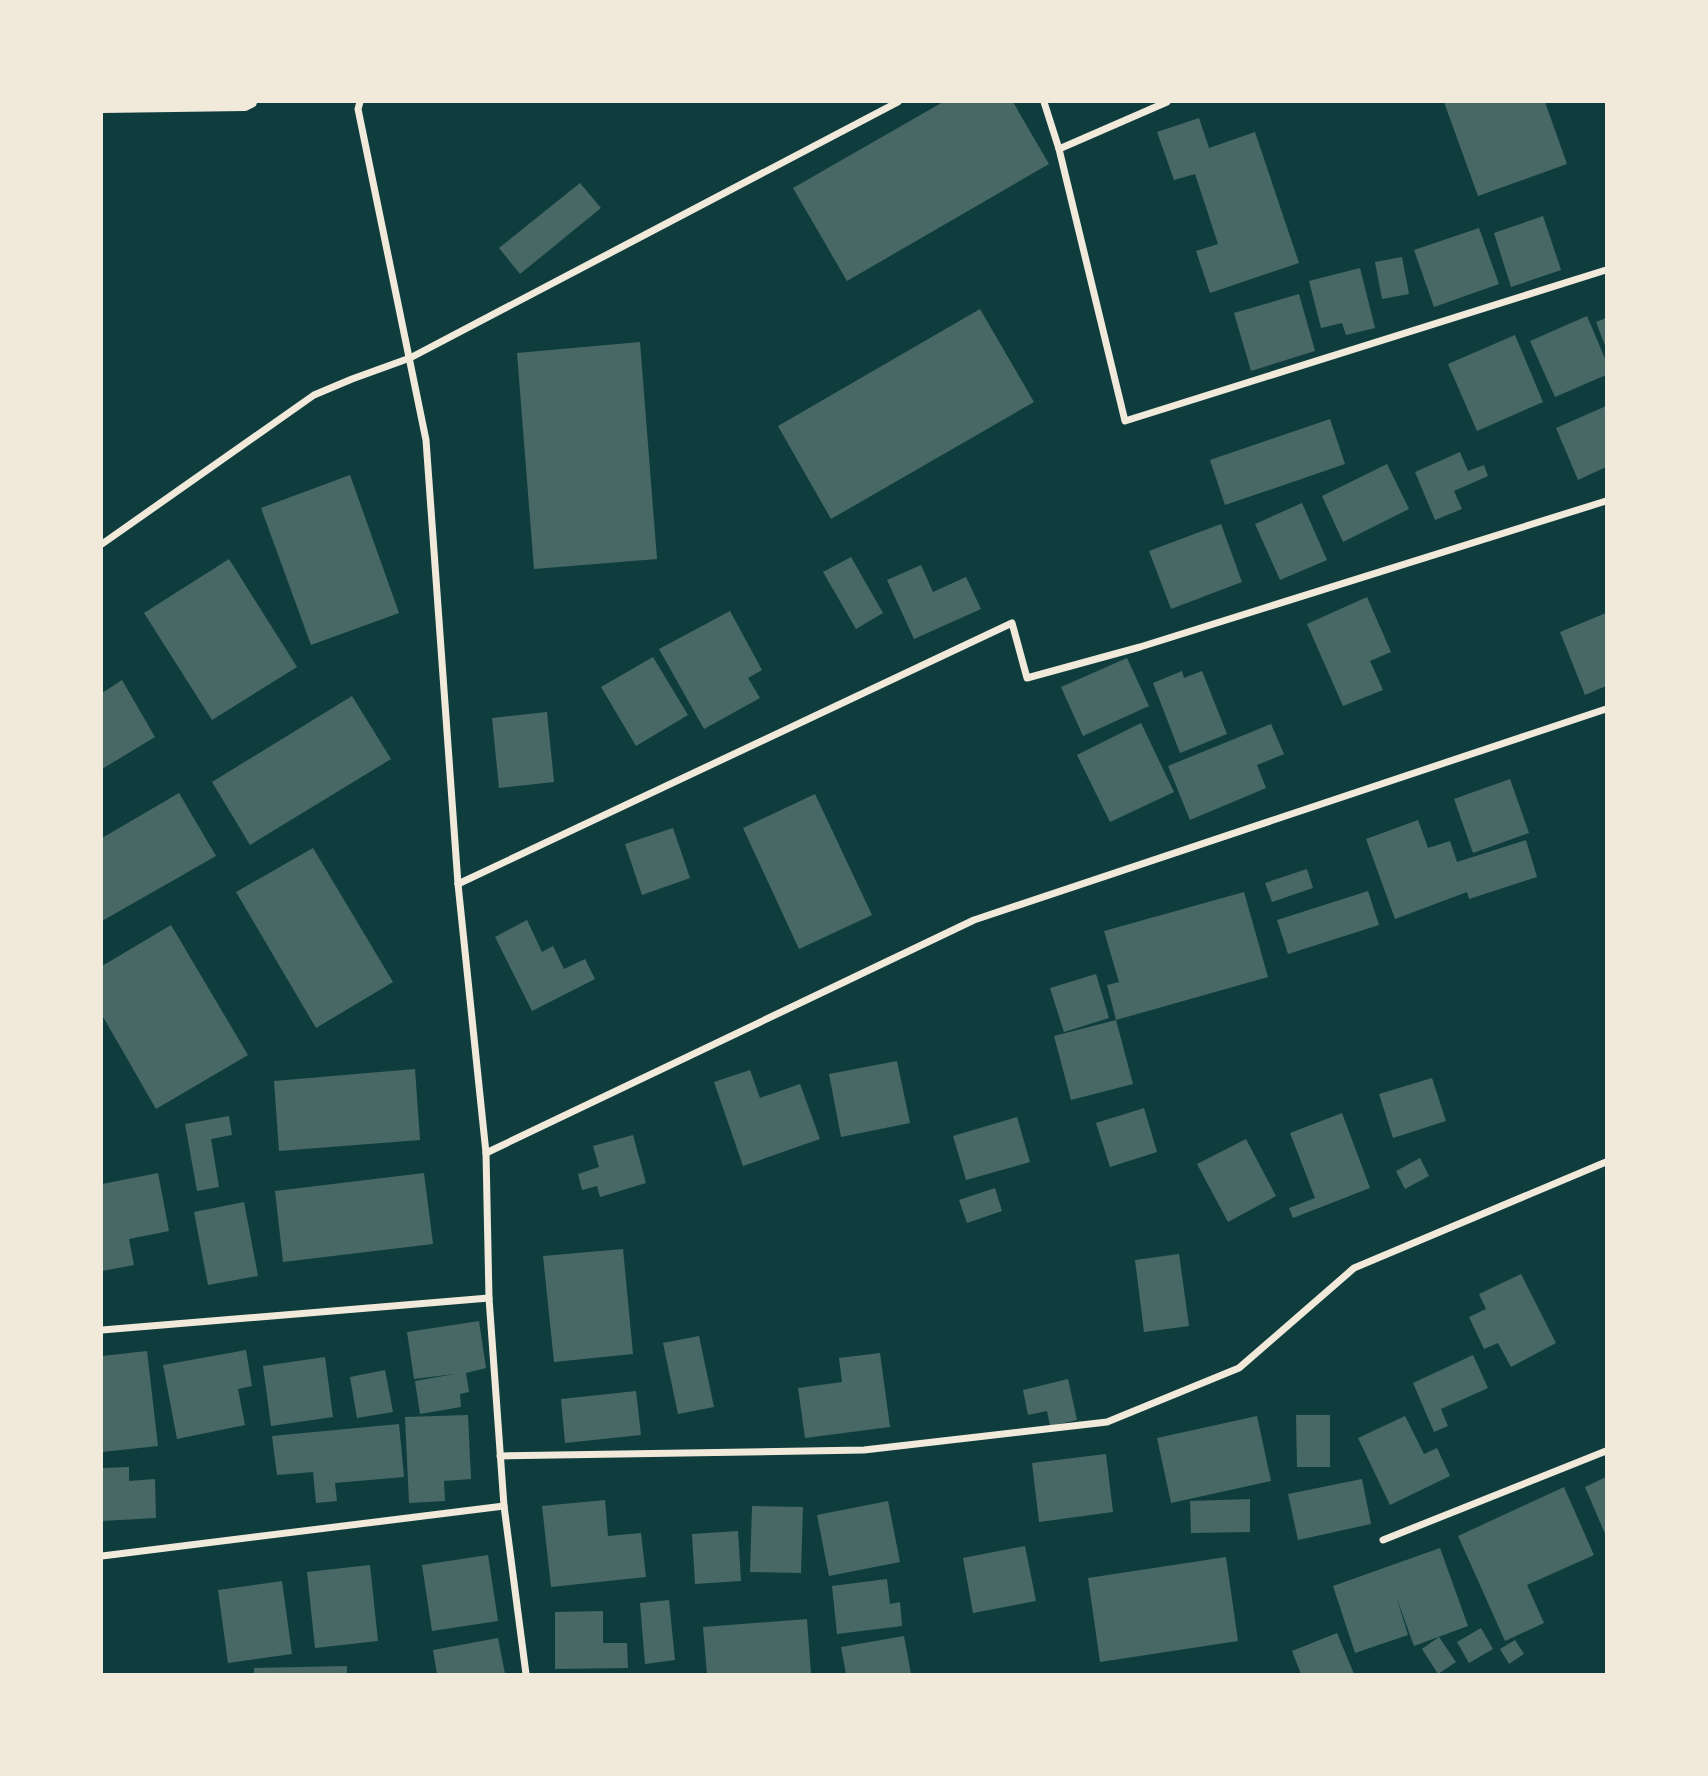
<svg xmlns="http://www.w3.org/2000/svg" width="1708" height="1776" viewBox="0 0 1708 1776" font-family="'PT Sans',sans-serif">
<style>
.building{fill:#486865}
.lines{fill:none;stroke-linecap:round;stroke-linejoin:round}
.minor{stroke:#f1e9da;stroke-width:7}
.tertiary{stroke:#f1e9da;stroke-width:12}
</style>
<rect width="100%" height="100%" fill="#0f3d3e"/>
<!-- building -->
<g class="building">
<polygon points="943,102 1013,102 1049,164 847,281 793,188"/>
<polygon points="1444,102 1545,102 1567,164 1478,196"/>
<polygon points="1199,118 1209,148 1255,132 1299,263 1210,293 1196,251 1218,244 1195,174 1174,180 1157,132"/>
<polygon points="580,183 601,208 520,274 499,248"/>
<polygon points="1543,216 1561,270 1511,287 1494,233"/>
<polygon points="1479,228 1499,284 1434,307 1414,250"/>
<polygon points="1402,257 1409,294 1382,299 1375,262"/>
<polygon points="1360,268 1375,328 1346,335 1342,323 1321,328 1309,281"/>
<polygon points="1299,294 1315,351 1251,371 1234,313"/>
<polygon points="980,309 1034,402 831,519 778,426"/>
<polygon points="1587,316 1606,361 1606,375 1555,397 1530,341"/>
<polygon points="1606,318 1606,348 1596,322"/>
<polygon points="1515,335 1543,402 1477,431 1448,364"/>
<polygon points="640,342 657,559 534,569 517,353"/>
<polygon points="1606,406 1606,467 1578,480 1556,428"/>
<polygon points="1330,419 1345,464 1225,505 1210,460"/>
<polygon points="1460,452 1468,471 1484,465 1488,476 1454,491 1462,509 1435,520 1415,472"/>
<polygon points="1387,464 1409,509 1343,542 1322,496"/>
<polygon points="350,475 399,613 311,645 261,508"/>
<polygon points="1302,503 1327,560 1280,580 1255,524"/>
<polygon points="1221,524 1242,582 1171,609 1149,551"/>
<polygon points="851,557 883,613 856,629 823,572"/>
<polygon points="229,559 297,667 212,720 144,613"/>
<polygon points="921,565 933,592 966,577 981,609 914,639 887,580"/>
<polygon points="1367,597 1391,652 1370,661 1383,690 1343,706 1307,624"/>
<polygon points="730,611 762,670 748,678 760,698 704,729 659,649"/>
<polygon points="1606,613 1606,686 1585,695 1560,632"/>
<polygon points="653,657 688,715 636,746 601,687"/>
<polygon points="1127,658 1149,706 1083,736 1061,687"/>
<polygon points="1182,671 1184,678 1202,671 1227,734 1180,753 1153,683"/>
<polygon points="122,680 155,737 102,769 102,693"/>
<polygon points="352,696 391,759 250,845 212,782"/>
<polygon points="547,712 554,782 499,788 492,718"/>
<polygon points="1141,723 1174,792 1110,822 1077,755"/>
<polygon points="1271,724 1284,754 1257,765 1266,788 1190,820 1168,766"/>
<polygon points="1510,779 1529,833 1473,853 1454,799"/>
<polygon points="179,793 216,856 102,921 102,838"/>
<polygon points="815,794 872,915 799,949 743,828"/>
<polygon points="1418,820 1428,848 1450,841 1457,862 1526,840 1537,877 1469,899 1467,892 1395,919 1366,839"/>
<polygon points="673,828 690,878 642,895 625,844"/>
<polygon points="313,848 393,982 316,1028 236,892"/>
<polygon points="1307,869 1313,888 1272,902 1265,883"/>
<polygon points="1368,891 1379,925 1288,954 1277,920"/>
<polygon points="1244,892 1268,977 1116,1020 1133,1084 1071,1100 1054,1036 1116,1020 1107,985 1119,982 1104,931"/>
<polygon points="527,920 542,952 553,946 564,969 585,959 595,979 532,1011 495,937"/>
<polygon points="171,925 248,1055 156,1109 102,1015 102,966"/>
<polygon points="1096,974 1109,1018 1064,1032 1050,988"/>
<polygon points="897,1061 910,1123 841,1137 829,1074"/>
<polygon points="415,1069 420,1140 279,1151 274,1081"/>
<polygon points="750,1070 760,1098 800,1084 820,1139 743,1166 714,1082"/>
<polygon points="1432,1078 1446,1121 1393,1138 1379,1094"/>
<polygon points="1144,1108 1157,1152 1110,1167 1096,1123"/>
<polygon points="1342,1113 1370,1188 1293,1218 1289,1208 1315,1198 1290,1133"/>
<polygon points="229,1116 232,1135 211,1139 219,1187 197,1191 185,1124"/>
<polygon points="1017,1117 1030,1162 966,1180 953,1136"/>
<polygon points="633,1135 646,1183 600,1197 597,1186 582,1190 578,1174 599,1167 593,1146"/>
<polygon points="1246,1139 1276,1196 1228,1222 1197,1164"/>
<polygon points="1420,1158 1429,1176 1405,1189 1396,1171"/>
<polygon points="158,1173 169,1231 129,1239 134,1265 102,1271 102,1184"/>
<polygon points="424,1173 433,1244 283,1262 275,1191"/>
<polygon points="995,1188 1002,1211 967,1223 959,1200"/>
<polygon points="244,1202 258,1276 208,1285 194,1212"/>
<polygon points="623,1249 633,1354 554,1362 543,1256"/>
<polygon points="1179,1254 1189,1326 1144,1332 1135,1260"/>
<polygon points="1521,1274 1556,1343 1511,1367 1498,1343 1484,1349 1469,1317 1486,1309 1479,1294"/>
<polygon points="479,1321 486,1368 466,1373 469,1392 460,1394 461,1407 420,1414 415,1381 455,1374 414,1379 407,1332"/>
<polygon points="699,1336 714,1407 678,1414 663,1343"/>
<polygon points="246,1350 252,1386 238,1389 245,1425 177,1439 163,1365"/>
<polygon points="147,1351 158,1446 102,1452 102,1356"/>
<polygon points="880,1353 890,1427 805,1438 798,1388 842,1382 839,1358"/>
<polygon points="1473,1355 1488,1388 1441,1409 1448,1426 1434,1432 1413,1383"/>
<polygon points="325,1357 333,1417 271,1426 263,1366"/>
<polygon points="385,1370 393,1412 357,1418 350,1377"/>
<polygon points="1068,1379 1077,1420 1050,1426 1047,1411 1028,1415 1023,1390"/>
<polygon points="636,1391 641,1435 565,1443 561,1399"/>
<polygon points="468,1415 471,1479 444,1481 445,1501 409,1503 405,1417"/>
<polygon points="1296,1415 1330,1415 1330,1467 1297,1467"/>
<polygon points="1257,1416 1271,1481 1171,1503 1157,1438"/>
<polygon points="1405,1416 1424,1454 1437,1448 1450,1476 1390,1505 1358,1438"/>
<polygon points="399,1424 404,1477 335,1483 337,1501 316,1503 313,1472 277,1475 272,1436"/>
<polygon points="1106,1454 1113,1512 1039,1522 1032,1463"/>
<polygon points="129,1467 129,1481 155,1479 156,1518 102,1521 102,1468"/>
<polygon points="1606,1477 1606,1536 1585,1487"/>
<polygon points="1362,1479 1371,1524 1298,1540 1288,1494"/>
<polygon points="1564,1487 1594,1555 1527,1585 1544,1623 1505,1641 1458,1536"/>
<polygon points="1250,1499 1250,1532 1191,1533 1190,1501"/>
<polygon points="605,1500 608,1536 641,1533 646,1577 551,1587 542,1506"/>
<polygon points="888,1501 900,1562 829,1576 817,1515"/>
<polygon points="752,1506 803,1507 801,1573 750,1572"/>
<polygon points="738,1531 741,1581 695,1584 692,1534"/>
<polygon points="1025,1546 1036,1601 973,1613 963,1558"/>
<polygon points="1440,1548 1468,1626 1414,1646 1396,1596 1408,1635 1355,1653 1333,1586"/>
<polygon points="488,1555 498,1621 432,1631 422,1565"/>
<polygon points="1226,1557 1238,1641 1100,1662 1088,1578"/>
<polygon points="370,1565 378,1641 315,1648 307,1572"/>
<polygon points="887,1579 890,1604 900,1602 902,1626 837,1634 832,1586"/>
<polygon points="282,1581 292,1654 228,1663 218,1590"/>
<polygon points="669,1600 675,1660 645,1664 640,1603"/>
<polygon points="603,1611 603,1643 627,1643 628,1668 555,1669 555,1612"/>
<polygon points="807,1619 811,1674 707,1674 703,1627"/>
<polygon points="1481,1628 1493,1649 1469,1663 1457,1642"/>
<polygon points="1337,1633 1354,1674 1301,1674 1292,1651"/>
<polygon points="904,1636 911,1674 846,1674 841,1647"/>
<polygon points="1439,1637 1456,1662 1438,1674 1422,1649"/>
<polygon points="498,1638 505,1674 437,1674 433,1650"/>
<polygon points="1515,1640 1524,1654 1509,1664 1500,1649"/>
<polygon points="347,1666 347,1674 254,1674 254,1668"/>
</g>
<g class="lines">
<!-- minor -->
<g class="minor">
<polyline points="360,102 358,109 426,440 458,884 486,1153 489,1298 504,1506 526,1674"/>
<polyline points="1044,102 1059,149 1125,421 1606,270"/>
<polyline points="1059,149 1167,102"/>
<polyline points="102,544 314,395 352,379 410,358 898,102"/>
<polyline points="458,884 1012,623 1027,678 1140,647 1606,501"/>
<polyline points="486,1153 974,920 1606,709"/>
<polyline points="102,1330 489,1298"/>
<polyline points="500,1456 864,1450 1107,1422 1239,1368 1354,1268 1606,1162"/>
<polyline points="1383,1540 1606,1451"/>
<polyline points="102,1556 504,1506"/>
</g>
<!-- tertiary -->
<polyline class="tertiary" points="102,107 245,105 251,102"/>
</g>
<!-- border -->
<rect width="1708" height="1776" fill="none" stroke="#f1e9da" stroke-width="206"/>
</svg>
